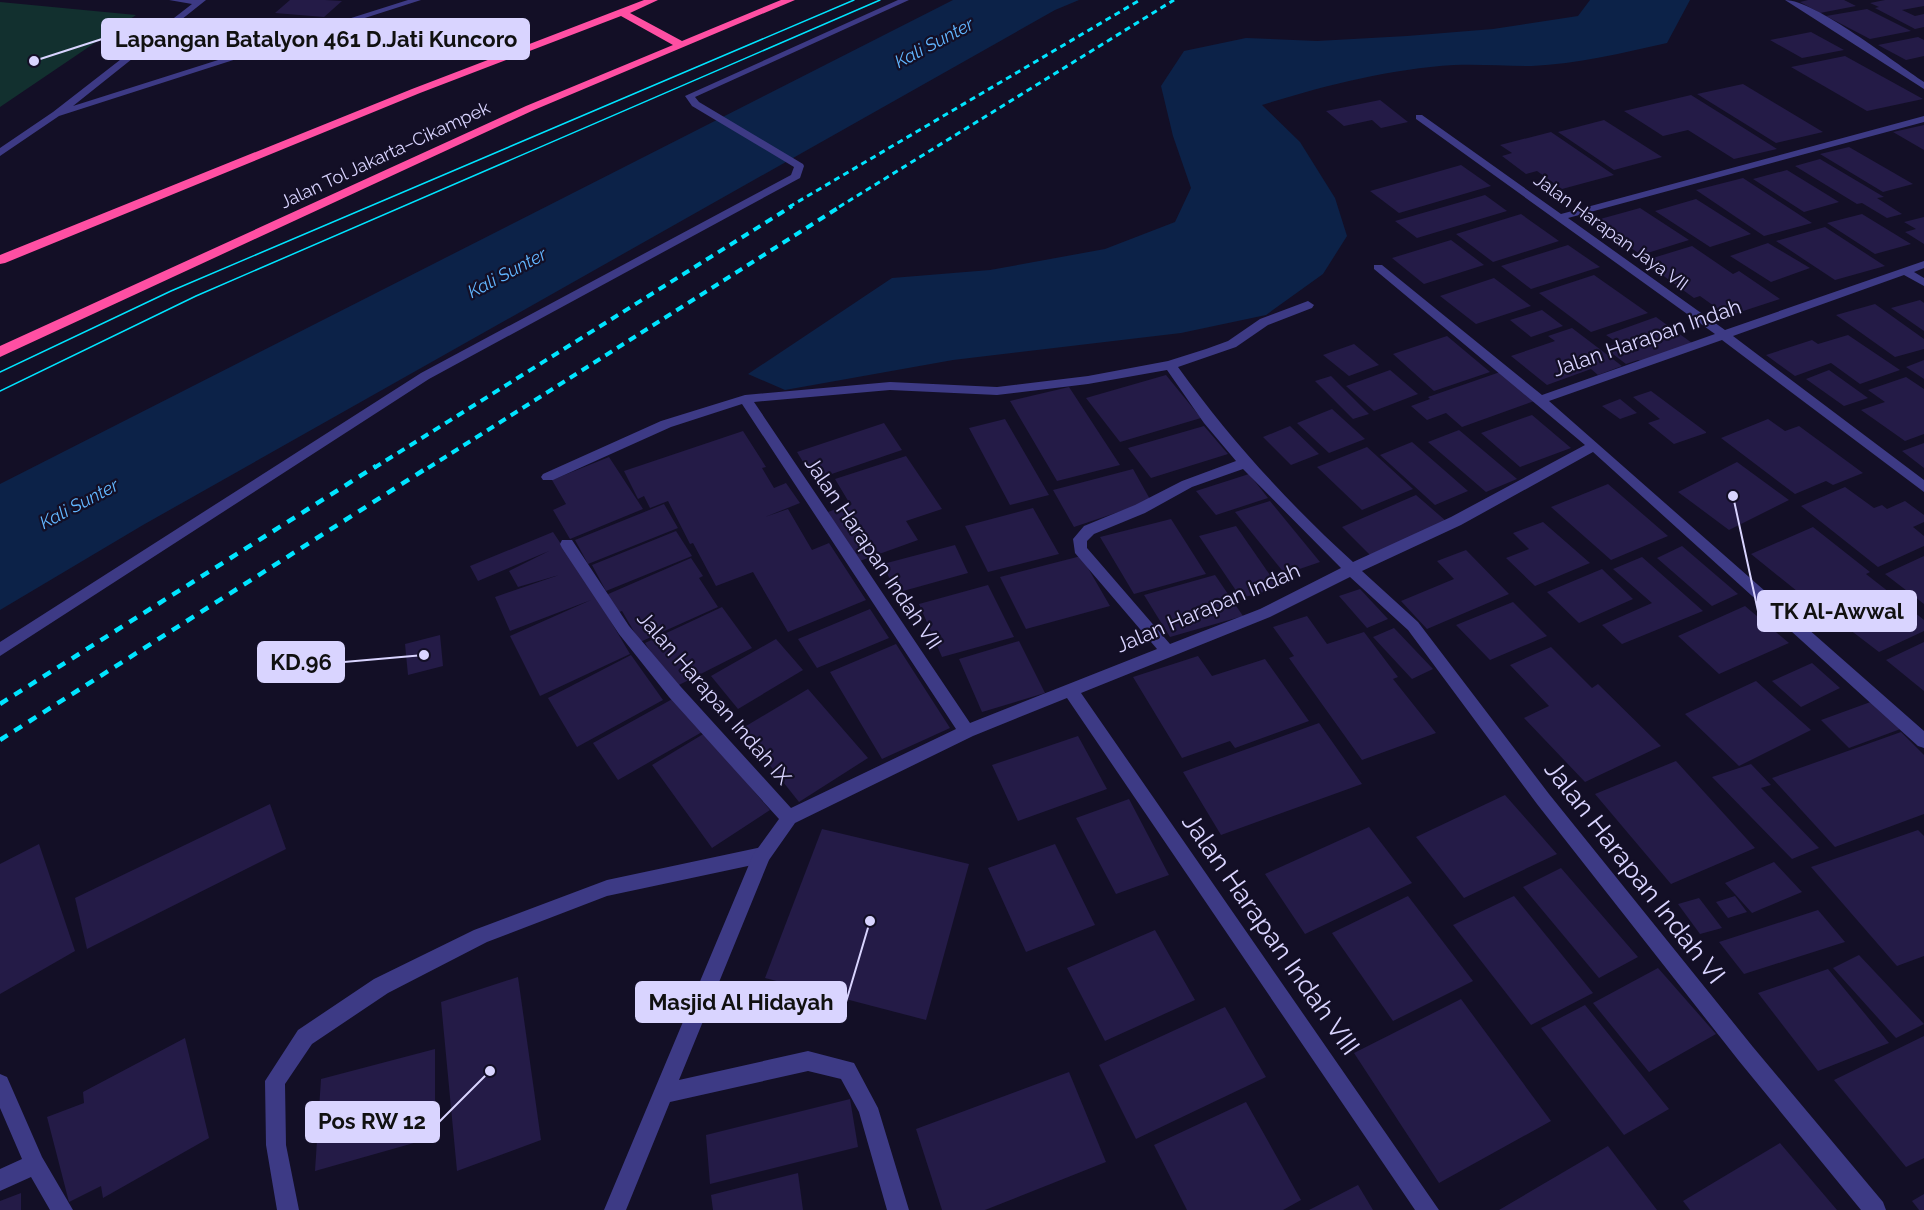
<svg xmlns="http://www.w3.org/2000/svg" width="1924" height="1210" viewBox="0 0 1924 1210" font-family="Raleway,sans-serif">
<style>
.green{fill:#12302f}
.water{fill:#0c2248}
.building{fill:#241b47}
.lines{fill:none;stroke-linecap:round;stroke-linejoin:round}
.lane{fill:#3d3a85;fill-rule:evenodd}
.street{fill:#3d3a85;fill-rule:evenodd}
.highway{fill:#ff4fa3;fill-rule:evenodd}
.tram{stroke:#00e5ff;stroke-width:1.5}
.rail-far2{stroke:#00e5ff;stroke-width:3;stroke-dasharray:6 4.5;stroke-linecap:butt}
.rail-far1{stroke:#00e5ff;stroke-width:4;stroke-dasharray:8 6;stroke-linecap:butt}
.rail{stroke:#00e5ff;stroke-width:4.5;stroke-dasharray:9 8;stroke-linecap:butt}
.labels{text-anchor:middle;stroke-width:4.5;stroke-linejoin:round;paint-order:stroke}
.far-water-label{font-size:18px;font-style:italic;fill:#62b6ff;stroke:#130f26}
.far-street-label{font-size:18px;fill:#d9d4ff;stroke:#130f26}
.street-label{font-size:21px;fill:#d9d4ff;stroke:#130f26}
.near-street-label{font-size:26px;fill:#d9d4ff;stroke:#130f26}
.leader{fill:none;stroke:#d9d4ff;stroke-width:2}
.callout-dot{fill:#d9d4ff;stroke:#130f26;stroke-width:2}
.callout{fill:#d9d4ff;stroke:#d9d4ff;stroke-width:2}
.callout-label{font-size:22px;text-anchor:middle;font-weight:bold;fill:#111}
</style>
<rect width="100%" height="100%" fill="#130f26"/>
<!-- green -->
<polygon class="green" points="0,2 136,15 0,107"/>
<!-- water -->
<g class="water">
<polygon points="953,0 1079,0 1055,10 143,525 0,610 0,484"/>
<path d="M1590 0H1690L1667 43C1622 53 1577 64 1532 66 1506 66 1480 64 1454 65 1389 69 1323 86 1262 105L1300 142 1335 198 1347 236 1323 274 1266 315 1181 333 953 360 785 390 748 374 892 278 990 270 1105 249 1175 222 1191 188 1173 136 1161 86 1184 51 1246 38 1317 41 1407 36 1493 29 1578 16Z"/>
</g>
<!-- building -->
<g class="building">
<polygon points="290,0 325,0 342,1 324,17 275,13"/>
<polygon points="1808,0 1844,0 1856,6 1820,13 1800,2"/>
<polygon points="1885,0 1924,0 1924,6 1902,10 1915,16 1924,14 1924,27 1915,29 1875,8 1879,7 1870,3"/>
<polygon points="1867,9 1911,31 1870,39 1826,16"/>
<polygon points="1811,32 1844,50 1802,58 1770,40"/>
<polygon points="1918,37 1924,40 1924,56 1906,60 1878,45"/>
<polygon points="1845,56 1923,99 1867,111 1791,67"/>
<polygon points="1743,84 1823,132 1776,143 1697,94"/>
<polygon points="1691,95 1731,120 1777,149 1734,159 1688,130 1663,136 1624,111"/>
<polygon points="1380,100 1408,122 1381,128 1372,120 1344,126 1326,111"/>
<polygon points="1604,120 1662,157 1614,170 1558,132"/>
<polygon points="1924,125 1924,150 1893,132"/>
<polygon points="1551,132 1614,175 1562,189 1537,171 1526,174 1502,156 1512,153 1500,145"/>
<polygon points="1849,147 1913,184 1883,192 1820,154"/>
<polygon points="1820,159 1884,197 1877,198 1902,214 1887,218 1862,203 1857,204 1795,166"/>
<polygon points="1461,165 1491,186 1399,213 1370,191"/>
<polygon points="1787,170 1839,202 1804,212 1753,179"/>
<polygon points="1743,178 1812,223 1764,236 1696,190"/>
<polygon points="1485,195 1507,211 1417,238 1395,221"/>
<polygon points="1696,199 1751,234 1710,247 1655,211"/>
<polygon points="1640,208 1689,240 1641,255 1593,221"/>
<polygon points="1521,214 1559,241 1493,262 1456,234"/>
<polygon points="1862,214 1911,244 1875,254 1827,223"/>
<polygon points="1924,217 1924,244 1905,232 1916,229 1904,222"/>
<polygon points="1825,227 1885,266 1835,280 1776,241"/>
<polygon points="1451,240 1484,265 1424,284 1392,258"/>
<polygon points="1768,243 1810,268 1771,282 1730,256"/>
<polygon points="1568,245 1600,267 1531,289 1501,266"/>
<polygon points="1692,246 1733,274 1739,271 1780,299 1728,316 1700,296 1694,298 1643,261"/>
<polygon points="1594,275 1648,313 1591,332 1539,293"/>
<polygon points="1494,278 1531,306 1476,324 1440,296"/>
<polygon points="1920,300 1924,303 1924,331 1891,308"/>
<polygon points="1875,304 1924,339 1924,349 1895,357 1836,315"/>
<polygon points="1542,310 1563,326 1531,337 1510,320"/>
<polygon points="1656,317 1692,343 1641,361 1638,360 1626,364 1605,348 1618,343 1606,335"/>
<polygon points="1572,328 1622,366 1598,375 1591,369 1547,385 1511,356 1555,341 1548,336"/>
<polygon points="1848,335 1900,370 1860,384 1831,363 1795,376 1766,355 1812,340 1818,344"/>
<polygon points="1447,336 1490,372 1434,391 1393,354"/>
<polygon points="1354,344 1379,365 1349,376 1323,355"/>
<polygon points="1924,360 1924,379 1906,367"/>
<polygon points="1390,370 1418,394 1374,411 1346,386"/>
<polygon points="1829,370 1868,398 1844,406 1806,379"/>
<polygon points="1503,371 1537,400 1462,427 1446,413 1427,420 1411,406 1430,399 1428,397"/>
<polygon points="1166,375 1201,418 1120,442 1086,398"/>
<polygon points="1331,376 1369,414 1353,419 1315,381"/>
<polygon points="1906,377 1924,389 1924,434 1905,441 1861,410 1885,402 1868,390"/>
<polygon points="1069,387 1120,465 1057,481 1010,401"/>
<polygon points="1651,391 1706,432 1706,433 1674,444 1648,423 1660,419 1633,397"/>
<polygon points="1620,399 1637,413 1620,419 1602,406"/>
<polygon points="1332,409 1365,439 1329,453 1297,423"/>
<polygon points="1532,415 1571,448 1520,467 1481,433"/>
<polygon points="1005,419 1049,495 1010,505 969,428"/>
<polygon points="1768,419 1785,431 1799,426 1863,473 1833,485 1826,481 1795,494 1721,438"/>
<polygon points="884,423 902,450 814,480 797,452"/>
<polygon points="1204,426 1228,454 1151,478 1128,448"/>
<polygon points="1290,426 1319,454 1291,465 1263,437"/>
<polygon points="1459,430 1517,479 1486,492 1428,442"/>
<polygon points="743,431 766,467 762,468 774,488 786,483 800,503 765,517 788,509 812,550 829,543 866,600 788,632 753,572 716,586 693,543 690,544 668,501 650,508 644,496 638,499 624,471"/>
<polygon points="1412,442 1468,491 1435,505 1380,455"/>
<polygon points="1924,443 1924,468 1902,451"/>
<polygon points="1367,447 1413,489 1362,510 1317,467"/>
<polygon points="906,456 942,509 906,521 918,540 857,562 828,512 850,504 835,479"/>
<polygon points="609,457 643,509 570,539 553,510 566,504 552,480"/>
<polygon points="1737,462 1789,500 1729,530 1678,492"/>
<polygon points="1133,469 1151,501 1074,527 1053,490"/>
<polygon points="1249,474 1268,498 1216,515 1196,491"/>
<polygon points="1608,484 1668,536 1611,560 1551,507"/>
<polygon points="1845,487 1874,508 1882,505 1887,509 1905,501 1924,515 1924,522 1913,527 1924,536 1924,546 1878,567 1801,506"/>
<polygon points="1416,495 1446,521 1370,555 1342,527"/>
<polygon points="1270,501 1320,562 1285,574 1235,512"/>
<polygon points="664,504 678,528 588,564 575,540"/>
<polygon points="1033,508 1059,554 988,572 965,526"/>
<polygon points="1171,519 1206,574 1134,594 1100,537"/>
<polygon points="1543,522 1590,563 1535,586 1506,558 1529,549 1513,533"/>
<polygon points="1236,526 1279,588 1241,598 1199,536"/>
<polygon points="1813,527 1870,572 1866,574 1894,596 1845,619 1818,596 1808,600 1751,554"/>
<polygon points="676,531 692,556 606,591 592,565"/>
<polygon points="553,532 597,598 630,654 540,696 510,636 591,600 510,631 495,597 559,575 518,587 509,571 549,551 478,581 470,566"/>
<polygon points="955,545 968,573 896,593 883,564"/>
<polygon points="1682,546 1738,594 1712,606 1657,558"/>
<polygon points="1466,550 1509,594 1427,629 1401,601 1454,579 1437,561"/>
<polygon points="1081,556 1110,606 1026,629 1000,577"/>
<polygon points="1924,556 1924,604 1885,574"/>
<polygon points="1642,557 1703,611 1622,644 1602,625 1652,603 1613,569"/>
<polygon points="691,558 703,576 699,578 718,607 640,642 622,611 616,613 606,595"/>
<polygon points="1602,569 1633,599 1579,623 1547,592"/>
<polygon points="1215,575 1243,616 1170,637 1144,595"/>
<polygon points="988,585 1014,637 942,657 919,604"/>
<polygon points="1360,589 1388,619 1367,628 1339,596"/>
<polygon points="1899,600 1924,620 1924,631 1879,652 1845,626"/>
<polygon points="1513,602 1547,636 1490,660 1456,625"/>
<polygon points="1745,606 1789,643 1719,674 1678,636"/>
<polygon points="722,607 752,648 673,688 645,643"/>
<polygon points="870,609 889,638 817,668 798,639"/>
<polygon points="1307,616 1327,644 1364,632 1398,677 1393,679 1436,733 1362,760 1289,658 1294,656 1273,627"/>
<polygon points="1394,628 1433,669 1412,679 1373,637"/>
<polygon points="440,635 443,666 408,675 405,644"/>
<polygon points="776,639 803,670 738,709 711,676"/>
<polygon points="1019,641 1045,693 982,712 959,659"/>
<polygon points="1924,642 1924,691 1886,660"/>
<polygon points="896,644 950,728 882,759 830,672"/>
<polygon points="1551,647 1592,688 1598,684 1661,746 1585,782 1524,718 1549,706 1510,665"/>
<polygon points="631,655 663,700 577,747 548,698"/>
<polygon points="1198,656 1212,676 1265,659 1309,721 1235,748 1230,741 1182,758 1133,677"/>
<polygon points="1812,663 1840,688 1801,707 1772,681"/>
<polygon points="1756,681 1811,730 1739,766 1685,714"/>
<polygon points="808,689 868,758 799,802 741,729"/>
<polygon points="676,697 702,732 618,780 593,743"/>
<polygon points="1876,700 1906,727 1849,748 1821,720"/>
<polygon points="1319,723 1362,784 1221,835 1183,772"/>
<polygon points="1901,732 1924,755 1924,814 1835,847 1772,778"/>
<polygon points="705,733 770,810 712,848 652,765"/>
<polygon points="1078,736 1107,789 1018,821 992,765"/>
<polygon points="1676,761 1755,848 1671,884 1595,794"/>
<polygon points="1751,764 1771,785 1761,788 1819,848 1792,859 1712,777"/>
<polygon points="1505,795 1557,854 1464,898 1416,837"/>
<polygon points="1129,799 1169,875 1116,894 1076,818"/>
<polygon points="270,804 286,849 87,949 75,898"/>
<polygon points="1369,827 1412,883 1305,934 1265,874"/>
<polygon points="822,829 969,864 926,1020 765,978"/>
<polygon points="1918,830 1924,836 1924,956 1897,966 1811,867"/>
<polygon points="39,844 75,951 0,994 0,864"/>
<polygon points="1055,844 1095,925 1026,952 988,868"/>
<polygon points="1774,862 1802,892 1752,913 1725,883"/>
<polygon points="1561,868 1638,957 1599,978 1523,887"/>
<polygon points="1408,896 1473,981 1393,1021 1332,933"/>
<polygon points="1514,896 1593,993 1531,1025 1453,925"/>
<polygon points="1735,896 1747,912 1728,918 1716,902"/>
<polygon points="1699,898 1722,928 1700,934 1678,904"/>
<polygon points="1818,910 1845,942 1744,974 1719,942"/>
<polygon points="1155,930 1195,1000 1105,1041 1067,968"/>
<polygon points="1859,955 1924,1024 1896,1038 1833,968"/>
<polygon points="1658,968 1716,1034 1649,1072 1593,1003"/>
<polygon points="1828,969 1889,1043 1818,1071 1758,993"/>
<polygon points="518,977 541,1140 457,1171 441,1002"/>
<polygon points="1461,999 1551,1121 1439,1183 1354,1053"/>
<polygon points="1585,1005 1669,1109 1624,1135 1541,1028"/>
<polygon points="1225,1007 1266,1077 1136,1139 1099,1065"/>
<polygon points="1924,1036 1924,1158 1906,1167 1834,1080"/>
<polygon points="185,1038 209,1138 103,1198 101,1186 69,1202 47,1117 84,1103 83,1092"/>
<polygon points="435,1049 435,1137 315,1171 321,1079"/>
<polygon points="1069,1072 1106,1162 985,1210 942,1210 916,1129"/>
<polygon points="850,1099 858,1147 710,1184 706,1135"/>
<polygon points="1246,1102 1301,1200 1283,1210 1187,1210 1154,1145"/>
<polygon points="1780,1143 1837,1210 1690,1210 1683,1201"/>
<polygon points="1608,1146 1657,1210 1499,1210"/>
<polygon points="798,1173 803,1210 713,1210 711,1195"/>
<polygon points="1358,1185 1373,1210 1309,1210"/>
<polygon points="21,1193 21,1210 0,1210 0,1201"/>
<polygon points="1924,1194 1924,1210 1919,1210 1912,1201"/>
</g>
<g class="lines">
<!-- lane -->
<g class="lane">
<polygon points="169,0 206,0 73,106 408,0 421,0 59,116 0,156 0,148 53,112 192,4"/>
<polygon points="898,0 909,0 695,97 699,102 803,164 804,166 800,178 429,379 0,656 0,642 421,373 791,175 794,167 692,106 685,96"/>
<polygon points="762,847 768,849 771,855 768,861 762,863 607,896 487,942 388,993 312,1044 285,1084 286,1145 299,1210 277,1210 266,1145 265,1081 298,1030 374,979 474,930 607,880"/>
</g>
<!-- street -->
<g class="street">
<path d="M1785 0C1815 0 1895 63 1924 82V89Z"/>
<path d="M1416 115H1422L1561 214 1924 116V122L1568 218 1725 330 1924 261V268L1914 272 1924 278V286L1904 275 1733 336 1924 480V492L1722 340 1549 401 1924 731V748L1918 746 1593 452 1461 525 1362 571 1418 622 1549 794 1753 1047 1883 1202 1886 1210H1861L1739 1061 1537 804 1408 630 1350 577 1270 617 1081 693 1439 1210H1415L1067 698 973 736 795 823 769 860 679 1080 808 1051 854 1063 878 1108 909 1210H887L859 1112 841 1079 808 1071 670 1102 626 1210H604L753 855 779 819 669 697 619 634 562 548 560 544 562 540H572L629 626 681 687 791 808 956 729 742 404 671 427 553 480H543L541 477 543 474 661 421 745 395 890 382 997 387 1088 376 1168 361 1206 349 1228 341 1260 319 1308 301 1314 305 1312 308 1268 325 1236 347 1178 367C1229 438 1288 503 1353 562L1451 517 1585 445 1374 269V265H1382L1542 395 1715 334 1416 119ZM1167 370 1204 423 1236 461 1182 481 1135 505 1084 526 1073 539 1075 553 1157 649 970 723 754 402 890 390 997 395 1088 384ZM1243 469 1341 568 1260 609 1170 644 1087 548V541L1094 534 1145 513 1192 487Z"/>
<polygon points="0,1074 7,1077 42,1157 73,1210 50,1210 31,1177 0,1191 0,1169 22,1159 0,1108"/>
</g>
<!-- highway -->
<polygon class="highway" points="644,0 658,0 630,13 682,41 781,0 795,0 534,110 0,357 0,346 526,106 673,45 621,16 420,93 5,263 0,264 0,255 412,89"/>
<!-- tram -->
<g class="tram">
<polyline points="0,372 171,291 854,0"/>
<polyline points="0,391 196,296 880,0"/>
</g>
<!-- rail-far2 -->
<g class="rail-far2">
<polyline points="789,207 1140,0"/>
<polyline points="839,207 1174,0"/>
</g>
<!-- rail-far1 -->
<g class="rail-far1">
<polyline points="374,468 792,206"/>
<polyline points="428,468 841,206"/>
</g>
<!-- rail -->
<g class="rail">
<polyline points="0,704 376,466"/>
<polyline points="0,740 430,466"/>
</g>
</g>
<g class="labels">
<!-- far-water labels -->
<g class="far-water-label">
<text transform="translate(934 43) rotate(-28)" y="6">Kali Sunter</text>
<text transform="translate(507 273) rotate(-28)" y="6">Kali Sunter</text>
<text transform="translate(79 504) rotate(-28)" y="6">Kali Sunter</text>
</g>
<!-- far-street labels -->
<g class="far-street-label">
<text transform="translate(385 155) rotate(-25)" y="6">Jalan Tol Jakarta–Cikampek</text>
<text transform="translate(1611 232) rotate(36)" y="6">Jalan Harapan Jaya VII</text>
</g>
<!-- street labels -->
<g class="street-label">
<text transform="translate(1647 338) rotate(-19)" y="7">Jalan Harapan Indah</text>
<text transform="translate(873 553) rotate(56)" y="7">Jalan Harapan Indah VII</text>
<text transform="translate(1208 608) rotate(-23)" y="7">Jalan Harapan Indah</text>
<text transform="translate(714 698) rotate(49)" y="7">Jalan Harapan Indah IX</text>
</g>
<!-- near-street labels -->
<g class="near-street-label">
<text transform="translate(1635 872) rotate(52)" y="9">Jalan Harapan Indah VI</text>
<text transform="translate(1271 934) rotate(55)" y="9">Jalan Harapan Indah VIII</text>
</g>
</g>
<!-- callouts -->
<path class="leader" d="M34 61L102 39M1733 496L1758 611M424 655L344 662M870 921L846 1002M490 1071L439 1122"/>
<g class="callout-dot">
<circle cx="34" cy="61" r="6"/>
<circle cx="1733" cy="496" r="6"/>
<circle cx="424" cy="655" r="6"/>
<circle cx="870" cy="921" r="6"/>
<circle cx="490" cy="1071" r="6"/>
</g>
<g class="callout">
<rect x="102" y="19" width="427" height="40" rx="6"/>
<rect x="1758" y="591" width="158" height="40" rx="6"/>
<rect x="258" y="642" width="86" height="40" rx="6"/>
<rect x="636" y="982" width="210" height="40" rx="6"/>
<rect x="306" y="1102" width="133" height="40" rx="6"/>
</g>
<g class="callout-label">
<text x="316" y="47">Lapangan Batalyon 461 D.Jati Kuncoro</text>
<text x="1837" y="619">TK Al-Awwal</text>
<text x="301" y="670">KD.96</text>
<text x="741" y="1010">Masjid Al Hidayah</text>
<text x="372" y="1129">Pos RW 12</text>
</g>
</svg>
